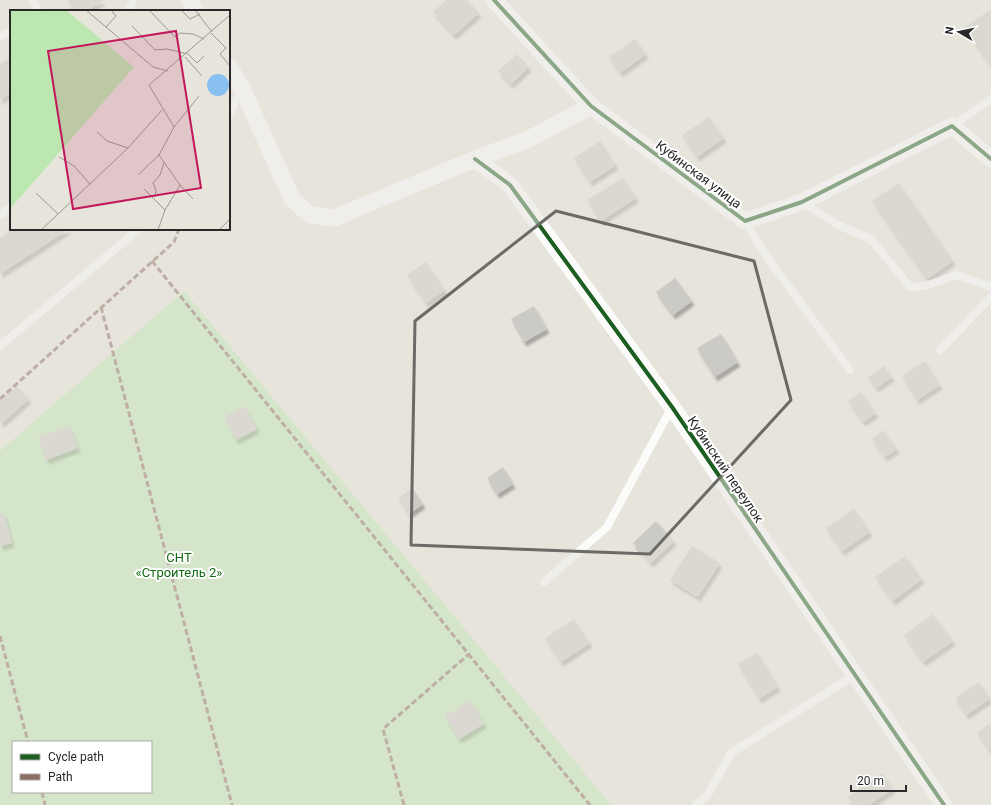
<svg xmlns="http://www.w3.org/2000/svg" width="991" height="805" viewBox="0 0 991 805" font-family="Roboto,sans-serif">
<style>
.green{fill:#bde7b1;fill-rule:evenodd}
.building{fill:#cccac4;filter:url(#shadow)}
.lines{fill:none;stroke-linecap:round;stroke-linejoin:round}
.service{stroke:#fbfbfa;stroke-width:8}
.minor{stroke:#fbfbfa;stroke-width:17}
.quiet{stroke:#8d6e63;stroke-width:3;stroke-dasharray:6 3;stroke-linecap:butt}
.cycleway-casing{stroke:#fff;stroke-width:6}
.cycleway{stroke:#1b5e20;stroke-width:4}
.marked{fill:none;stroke:#6b6a67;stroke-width:3;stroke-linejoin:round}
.labels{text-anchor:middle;stroke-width:4;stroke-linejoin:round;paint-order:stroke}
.street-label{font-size:13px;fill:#282828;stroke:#fff}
.park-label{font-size:13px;fill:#126a12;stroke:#fff}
.inset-road{fill:none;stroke:#9b9994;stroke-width:1}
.view{fill:#c2185b;fill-opacity:0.15;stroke:#c2185b;stroke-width:2}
.inset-edge{fill:none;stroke:#282828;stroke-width:2}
</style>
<defs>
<filter id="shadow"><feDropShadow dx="2.5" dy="4.5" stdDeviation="1" flood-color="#0004"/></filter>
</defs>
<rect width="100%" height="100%" fill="#e7e4dc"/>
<!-- green -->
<path class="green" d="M184 291 611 805H0V451ZM13 742H151V792H13Z"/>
<!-- building -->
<g class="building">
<polygon points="67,0 104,0 87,11 74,11"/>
<polygon points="446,0 467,0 479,13 454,35 433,12"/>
<polygon points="990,10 991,12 991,66 964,28"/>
<polygon points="635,39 646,54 620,73 609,57"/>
<polygon points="517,54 529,67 511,84 498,71"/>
<polygon points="11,57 11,93 0,100 0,64"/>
<polygon points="709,117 724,138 697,157 682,135"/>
<polygon points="600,141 616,165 590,182 574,158"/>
<polygon points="623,178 636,198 601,221 587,200"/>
<polygon points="899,183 953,261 927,279 872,201"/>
<polygon points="13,229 69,229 0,274 0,238"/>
<polygon points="426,262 445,290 426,303 407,275"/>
<polygon points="675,278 692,301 673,315 656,292"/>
<polygon points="534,306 547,329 524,342 511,319"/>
<polygon points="721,334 738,362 715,377 697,348"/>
<polygon points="925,361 940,385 917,400 902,376"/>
<polygon points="884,366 892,377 876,388 868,377"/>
<polygon points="17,386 29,399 2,423 0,421 0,401"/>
<polygon points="861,392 876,413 863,422 848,401"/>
<polygon points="245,406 257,429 236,440 224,417"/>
<polygon points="69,426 78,448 46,460 38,437"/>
<polygon points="883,430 897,449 885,457 872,439"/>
<polygon points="503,467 513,484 497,494 487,478"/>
<polygon points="412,488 423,504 409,514 398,498"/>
<polygon points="854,509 870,532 842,551 826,528"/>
<polygon points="4,513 12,543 0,546 0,514"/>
<polygon points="656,521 674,541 651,563 633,543"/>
<polygon points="692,546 720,563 698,597 670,580"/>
<polygon points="905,556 922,579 893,601 875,577"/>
<polygon points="933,614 953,641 923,662 904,635"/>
<polygon points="574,619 590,643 561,662 545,638"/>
<polygon points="757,652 778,687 759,699 738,664"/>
<polygon points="979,682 990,699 966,715 955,698"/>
<polygon points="470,700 484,724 459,739 445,716"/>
<polygon points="991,723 991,749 989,750 977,733"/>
<polygon points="882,773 893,789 869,805 853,805 848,797"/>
</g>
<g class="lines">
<!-- service -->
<g class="service">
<polyline points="32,0 38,11"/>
<polyline points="129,11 133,0"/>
<polyline points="0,37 11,30"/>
<polyline points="229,115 242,88"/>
<polyline points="952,126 991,99"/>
<polyline points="802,202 838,225 871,239 910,287 925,286 957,275 991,287"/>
<polyline points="0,215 11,207"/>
<polyline points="745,221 766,256 850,370"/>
<polyline points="0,346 139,229"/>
<polyline points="940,350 991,297"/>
<polyline points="544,582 607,527 672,407"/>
<polyline points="696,805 707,796 731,753 855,675"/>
</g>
<!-- minor -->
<g class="minor">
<polyline points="189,0 195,11"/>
<polyline points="494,0 591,106 745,221 802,202 952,126 991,159"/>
<polyline points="229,67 242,88 292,199 310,215 334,218 475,159 527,140 591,106"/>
<polyline points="475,159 510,185 672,407 944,805"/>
</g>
<!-- quiet -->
<g class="quiet">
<polyline points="152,261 590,805"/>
<polyline points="101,307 232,805"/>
<polyline points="0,399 174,242 179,229"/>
<polyline points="0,636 28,742"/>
<polyline points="42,792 45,805"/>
<polyline points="404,805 383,729 469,654"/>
</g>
<!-- cycleway casing -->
<g class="cycleway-casing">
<g id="cycleway">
<polyline points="494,0 591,106 745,221 802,202 952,126 991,159"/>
<polyline points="475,159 510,185 672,407 944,805"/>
</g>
</g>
<!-- cycleway -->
<use href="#cycleway" class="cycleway"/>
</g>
<!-- marked area -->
<path d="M0 0H991V805H0ZM556 211 754 261 791 400 650 554 411 545 415 321Z" fill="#e7e4dc" fill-opacity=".55" fill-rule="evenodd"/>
<path class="marked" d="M556 211 754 261 791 400 650 554 411 545 415 321Z"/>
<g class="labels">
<!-- street labels -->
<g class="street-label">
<text transform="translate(699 174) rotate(37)" y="5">Кубинская улица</text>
<text transform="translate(726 469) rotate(56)" y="5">Кубинский переулок</text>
</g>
<!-- park labels -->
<g class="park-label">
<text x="179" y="562">СНТ<tspan x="179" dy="15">«Строитель 2»</tspan></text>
</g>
</g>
<!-- overview -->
<g transform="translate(10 10)">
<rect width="220" height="220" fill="#e7e4dc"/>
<path d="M0 0H56L124 57 0 199Z" fill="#bde7b1"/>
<path d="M197 75a11 11 0 1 1 22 0a11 11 0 1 1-22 0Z" fill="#88c0f1"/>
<path class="inset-road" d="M76 0 143 57 158 61M139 0 165 27 170 23 183 24 194 29M171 0 180 9 190 4M185 0 202 22M122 16 145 40 157 39 178 44 187 53 194 46M96 17 106 6 101 0M201 23 216 38 210 44 220 56M175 47 192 66M164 117 139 75 220 5M87 122 97 131 118 138M49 147 64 156 80 174M128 165 149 145M134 179 155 200M26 183 48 204M145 187 146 180 143 173 150 165 154 153M183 189 170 175 149 145 164 117 189 86M31 220 118 138 152 100M148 220 155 200 170 175M209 220 220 209"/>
<path class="view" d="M166 21 191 178 63 199 38 41Z"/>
<rect width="220" height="220" class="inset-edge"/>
</g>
<!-- legend -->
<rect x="12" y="741" width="140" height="52" fill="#ffffff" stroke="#a9a9a9"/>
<rect x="20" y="754" width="20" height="6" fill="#1b5e20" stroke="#a9a9a9"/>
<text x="48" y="761" font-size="12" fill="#282828">Cycle path</text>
<rect x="20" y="774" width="20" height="6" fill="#8d6e63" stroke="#a9a9a9"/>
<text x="48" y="781" font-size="12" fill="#282828">Path</text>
<!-- north arrow -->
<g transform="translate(959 32) rotate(279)" stroke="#ffffff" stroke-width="3" paint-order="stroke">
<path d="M0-3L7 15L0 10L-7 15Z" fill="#282828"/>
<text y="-6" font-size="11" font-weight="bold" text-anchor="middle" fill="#282828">N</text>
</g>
<!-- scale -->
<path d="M851 785v6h55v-6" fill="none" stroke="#282828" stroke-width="2"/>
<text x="857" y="785" font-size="12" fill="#282828" stroke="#ffffff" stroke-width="3" paint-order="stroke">20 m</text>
</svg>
